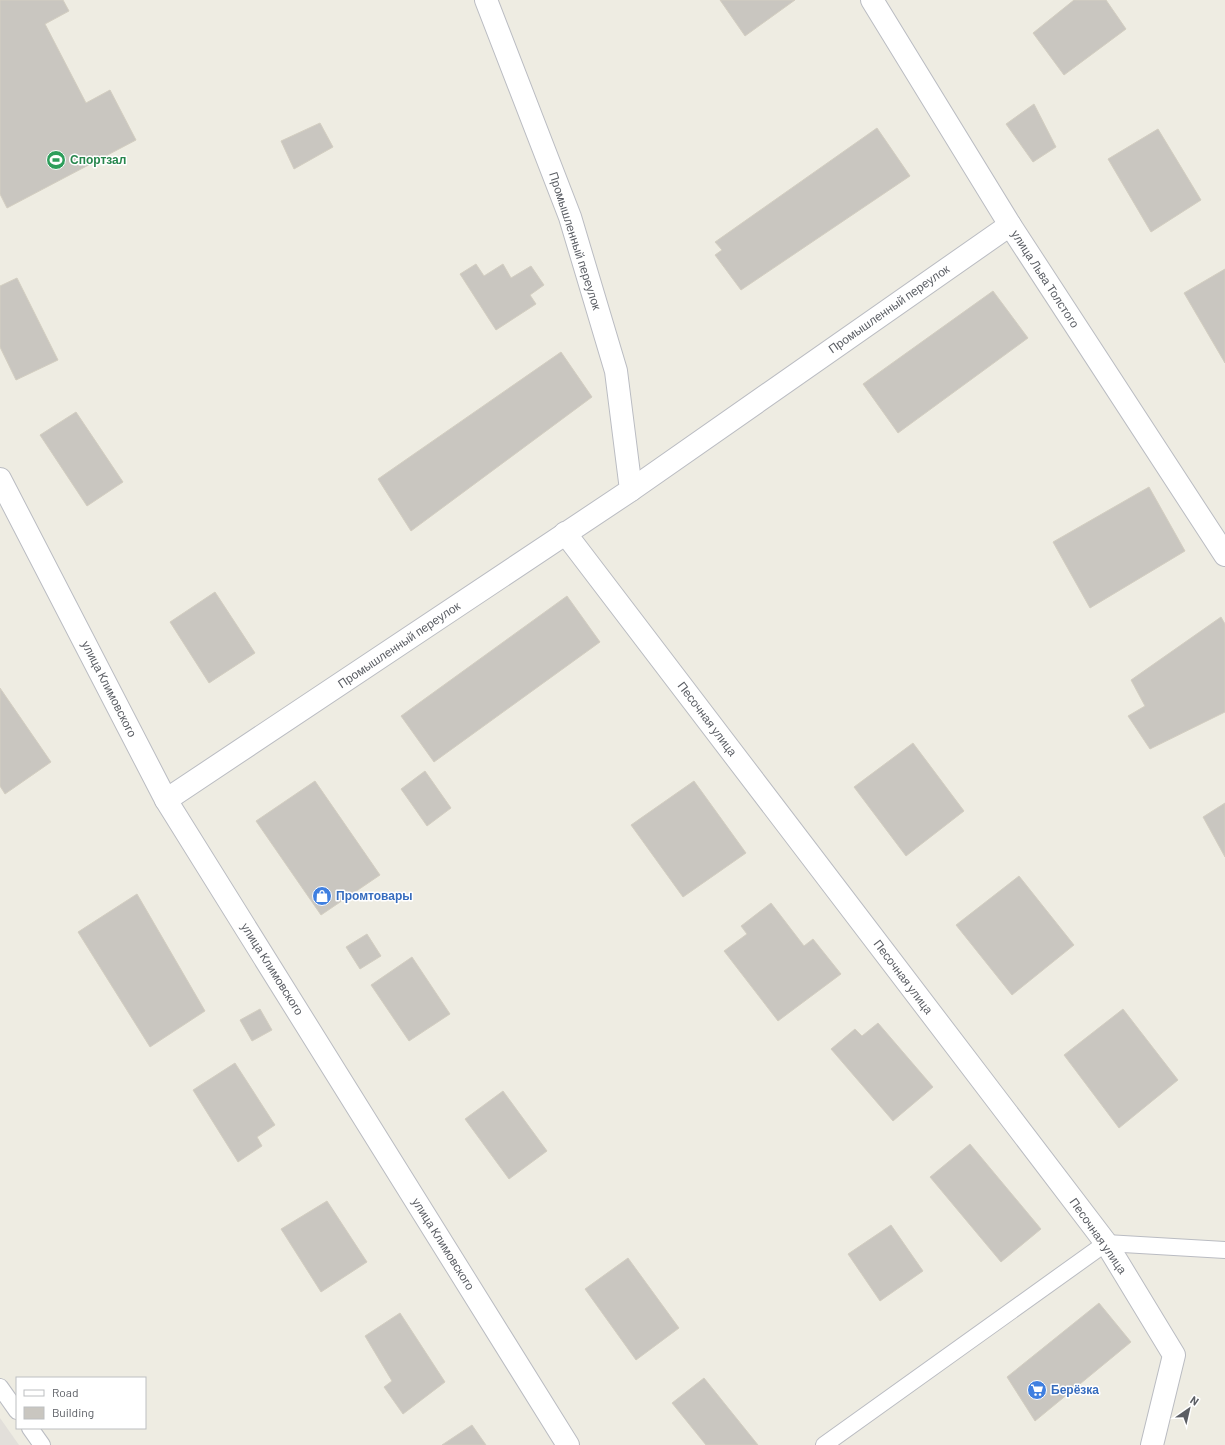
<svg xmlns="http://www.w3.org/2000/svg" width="1225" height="1445" viewBox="0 0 1225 1445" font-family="Barlow,sans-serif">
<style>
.industrial{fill:#e2dfda}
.building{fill:#c9c6c0;stroke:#d3cec1}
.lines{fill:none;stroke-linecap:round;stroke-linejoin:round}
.service-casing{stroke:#babcc2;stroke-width:18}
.minor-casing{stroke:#babcc2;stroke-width:24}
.service{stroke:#fff;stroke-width:16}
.minor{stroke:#fff;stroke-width:22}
.labels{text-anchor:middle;stroke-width:3;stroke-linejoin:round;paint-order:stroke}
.leisure-label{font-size:12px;font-weight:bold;fill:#27864d;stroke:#fff;text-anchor:start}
.street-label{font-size:12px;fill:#5b5e64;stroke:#fff}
.shop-label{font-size:12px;font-weight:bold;fill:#366cbe;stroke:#fff;text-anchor:start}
</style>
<rect width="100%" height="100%" fill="#eeece2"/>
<!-- industrial -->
<polygon class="industrial" points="0,1418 19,1445 0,1445"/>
<!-- building -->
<g class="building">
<polygon points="0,0 63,0 69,11 45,24 86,103 110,90 136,140 7,208 0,194"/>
<polygon points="720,0 795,0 745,36"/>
<polygon points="1074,0 1106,0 1126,29 1064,75 1033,33"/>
<polygon points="1034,104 1056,147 1033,162 1006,124"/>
<polygon points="320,123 333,147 294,169 281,141"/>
<polygon points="877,128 910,176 741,290 715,255 722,250 715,242"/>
<polygon points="1158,129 1201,200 1151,232 1108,159"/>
<polygon points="476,264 484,276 503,264 511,278 531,266 544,285 530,295 536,304 496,330 460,274"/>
<polygon points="1225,269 1225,363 1184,293"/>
<polygon points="17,278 58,360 16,380 0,347 0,286"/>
<polygon points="993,291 1028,338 898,433 863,384"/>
<polygon points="561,352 592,397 411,531 378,479"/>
<polygon points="76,412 123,482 87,506 40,435"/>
<polygon points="1149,487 1185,551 1090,608 1053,542"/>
<polygon points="215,592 255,653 209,683 170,622"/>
<polygon points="567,596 600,642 434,762 401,716"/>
<polygon points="1221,617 1225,624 1225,712 1150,749 1128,716 1145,706 1131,680"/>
<polygon points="0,688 51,762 5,794 0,786"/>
<polygon points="913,743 964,811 906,856 854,787"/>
<polygon points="425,771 451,808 427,826 401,789"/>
<polygon points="315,781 380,875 321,915 256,821"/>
<polygon points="694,781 746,853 683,897 631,825"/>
<polygon points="1225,803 1225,857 1203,817"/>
<polygon points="1019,876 1074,945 1012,995 956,925"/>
<polygon points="137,894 205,1011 150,1047 78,932"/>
<polygon points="771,903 804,946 813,939 841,974 778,1021 724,951 747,934 741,926"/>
<polygon points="367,934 381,956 360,969 346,947"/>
<polygon points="412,957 450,1014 409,1041 371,985"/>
<polygon points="260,1009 272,1030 252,1041 240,1020"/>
<polygon points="1123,1009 1178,1080 1119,1128 1064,1055"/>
<polygon points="878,1023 933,1087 893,1121 831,1049 855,1029 862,1036"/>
<polygon points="235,1063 275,1125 257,1137 262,1146 238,1162 193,1090"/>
<polygon points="503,1091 547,1151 509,1179 465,1119"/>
<polygon points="970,1144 1041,1229 1001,1262 930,1177"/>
<polygon points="327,1201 367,1262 321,1292 281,1229"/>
<polygon points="891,1225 923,1271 880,1301 848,1254"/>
<polygon points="628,1258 679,1328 636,1360 585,1289"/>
<polygon points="1099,1303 1131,1342 1035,1421 1007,1377"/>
<polygon points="400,1313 445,1382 403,1414 384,1387 392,1381 365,1336"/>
<polygon points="704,1378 758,1445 706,1445 672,1403"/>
<polygon points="472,1425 486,1445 442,1445"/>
</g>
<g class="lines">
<!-- service casing -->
<g class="service-casing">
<g id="service">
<polyline points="0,1387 17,1411"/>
<polyline points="30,1428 42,1445"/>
<polyline points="824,1445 1106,1243 1225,1250"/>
</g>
</g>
<!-- minor casing -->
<g class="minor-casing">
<g id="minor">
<polyline points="872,0 1010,225 1225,555"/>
<polyline points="0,479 166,800 568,1445"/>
<polyline points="631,490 1010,225"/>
<polyline points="565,533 1106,1243 1174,1355 1152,1445"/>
<polyline points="166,800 631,490 616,371 570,217 486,0"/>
</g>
</g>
<!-- service -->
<use href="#service" class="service"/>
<!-- minor -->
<use href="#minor" class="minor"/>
</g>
<!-- icons -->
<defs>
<g id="stadium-disc" transform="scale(1)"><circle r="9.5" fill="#2e9e5b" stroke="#fff"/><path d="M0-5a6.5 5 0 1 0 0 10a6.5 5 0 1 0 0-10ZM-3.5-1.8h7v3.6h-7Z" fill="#fff"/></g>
<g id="shop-disc" transform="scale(1)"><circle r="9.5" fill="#3f7fe0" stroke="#fff"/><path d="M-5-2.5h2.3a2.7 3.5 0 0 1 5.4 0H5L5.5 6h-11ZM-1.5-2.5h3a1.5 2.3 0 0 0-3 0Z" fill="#fff"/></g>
<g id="supermarket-disc" transform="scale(1)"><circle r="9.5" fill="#3f7fe0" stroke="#fff"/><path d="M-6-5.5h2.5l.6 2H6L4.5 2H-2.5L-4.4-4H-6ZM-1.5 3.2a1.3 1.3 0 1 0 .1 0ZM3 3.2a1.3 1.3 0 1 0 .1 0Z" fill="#fff"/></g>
</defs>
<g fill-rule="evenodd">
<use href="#stadium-disc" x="56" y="160"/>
<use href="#shop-disc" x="322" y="896"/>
<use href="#supermarket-disc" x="1037" y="1390"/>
</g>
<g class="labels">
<!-- leisure labels -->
<g class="leisure-label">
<text x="70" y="164">Спортзал</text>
</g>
<!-- street labels -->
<g class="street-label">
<text transform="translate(575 241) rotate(72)" y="4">Промышленный переулок</text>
<text transform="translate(1045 279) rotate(57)" y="4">улица Льва Толстого</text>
<text transform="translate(889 309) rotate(-35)" y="4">Промышленный переулок</text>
<text transform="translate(399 645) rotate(-34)" y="4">Промышленный переулок</text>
<text transform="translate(109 689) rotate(63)" y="4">улица Климовского</text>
<text transform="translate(707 719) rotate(53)" y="4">Песочная улица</text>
<text transform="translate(272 969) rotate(58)" y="4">улица Климовского</text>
<text transform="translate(903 977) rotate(53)" y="4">Песочная улица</text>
<text transform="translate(1098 1236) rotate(55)" y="4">Песочная улица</text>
<text transform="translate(443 1244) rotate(58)" y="4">улица Климовского</text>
</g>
<!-- shop labels -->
<g class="shop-label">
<text x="336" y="900">Промтовары</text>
<text x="1051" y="1394">Берёзка</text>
</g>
</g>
<!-- legend -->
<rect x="16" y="1377" width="130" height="52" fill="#ffffff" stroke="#bdbfc1"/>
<rect x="24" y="1390" width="20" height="6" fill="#ffffff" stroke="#bdbfc1"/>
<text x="52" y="1397" font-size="12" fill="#5b5e64">Road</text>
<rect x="24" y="1407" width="20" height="12" fill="#c9c6c0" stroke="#bdbfc1"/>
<text x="52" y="1417" font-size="12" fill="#5b5e64">Building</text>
<!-- north arrow -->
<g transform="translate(1189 1409) rotate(34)" stroke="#ffffff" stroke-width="3" paint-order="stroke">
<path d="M0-3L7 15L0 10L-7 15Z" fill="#5b5e64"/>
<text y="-6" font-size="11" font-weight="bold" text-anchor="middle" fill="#5b5e64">N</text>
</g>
</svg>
